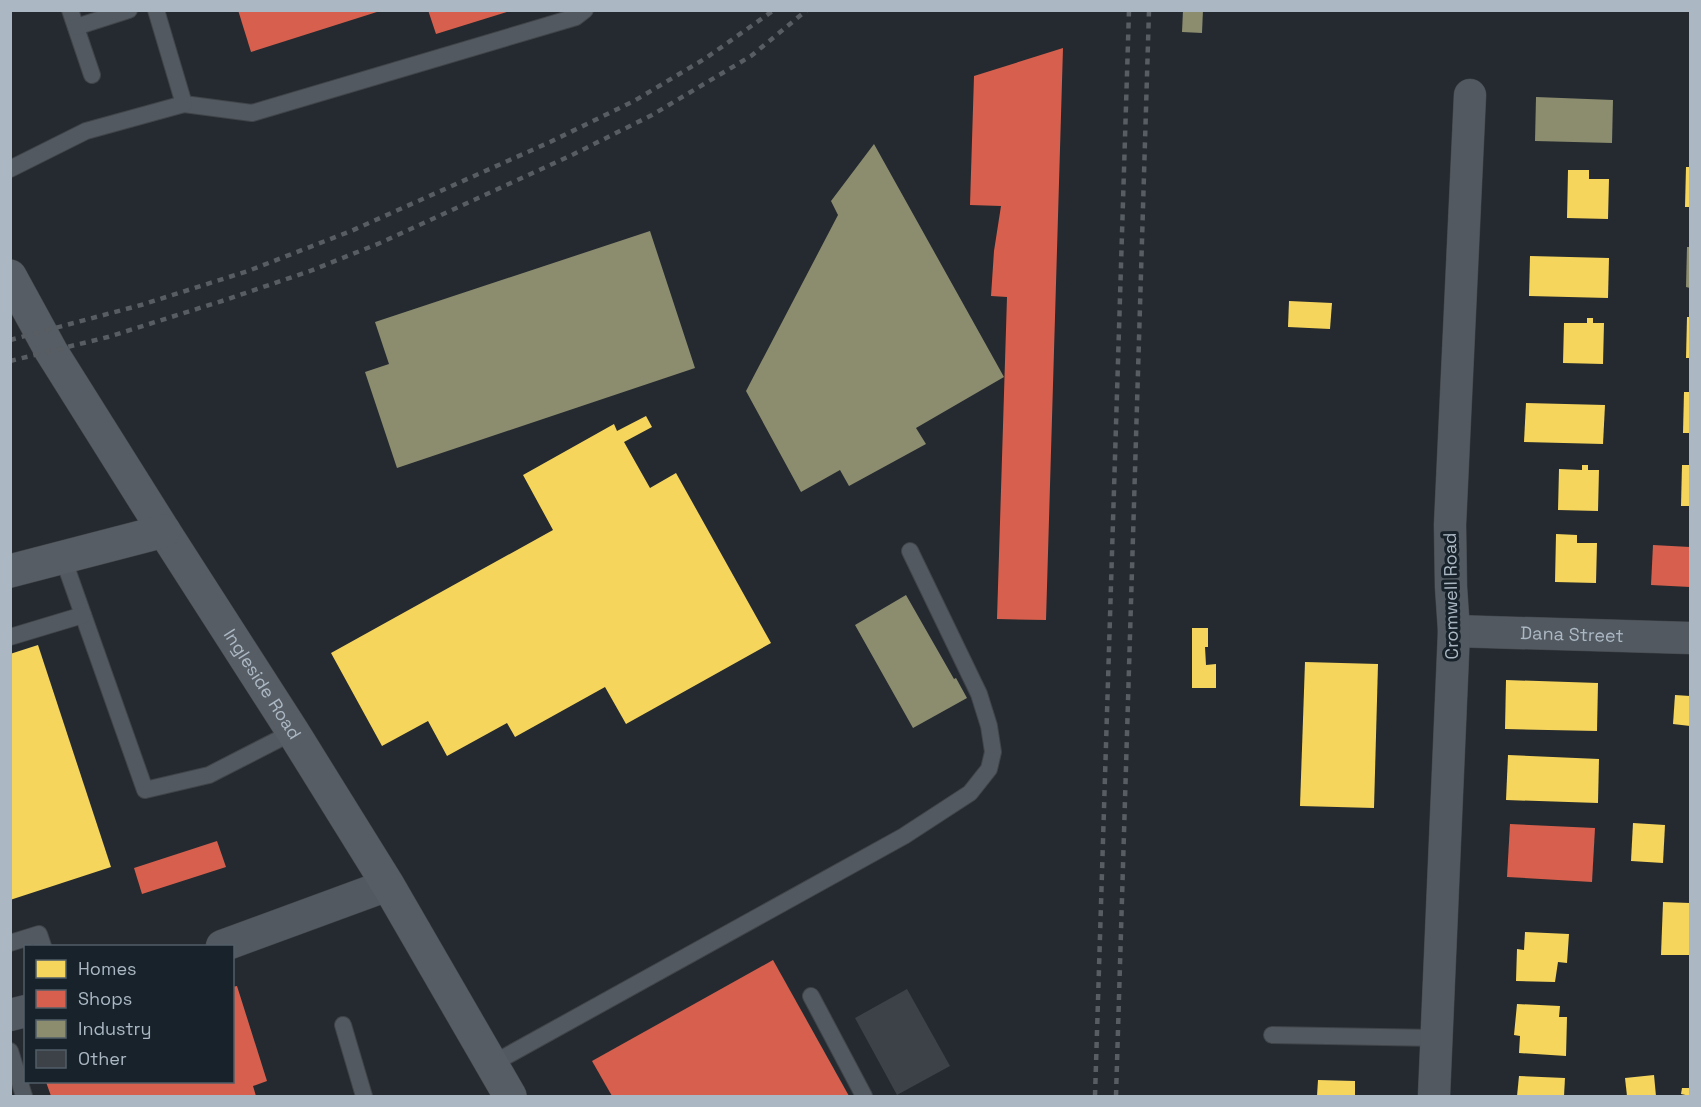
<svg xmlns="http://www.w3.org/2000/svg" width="1701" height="1107" viewBox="0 0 1701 1107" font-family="'Space Grotesk',sans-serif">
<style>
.homes{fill:#f6d55c}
.shops{fill:#d6604d}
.industry{fill:#8c8c6e}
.building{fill:#3c4247}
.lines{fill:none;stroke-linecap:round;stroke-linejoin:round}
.lane-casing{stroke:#404449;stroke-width:18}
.street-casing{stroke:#404449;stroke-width:33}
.secondary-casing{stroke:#404449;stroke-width:34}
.lane{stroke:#525960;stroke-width:16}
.street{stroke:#525960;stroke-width:32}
.secondary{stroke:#575d64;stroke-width:33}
.rail{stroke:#575d62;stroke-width:4.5;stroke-dasharray:6 6;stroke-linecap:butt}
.labels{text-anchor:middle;stroke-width:6;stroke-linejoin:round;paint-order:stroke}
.street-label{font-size:18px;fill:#abb8c4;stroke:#17222b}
</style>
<rect width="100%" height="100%" fill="#242a30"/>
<!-- homes -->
<g class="homes">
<polygon points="1686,167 1690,167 1690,207 1685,207"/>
<polygon points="1568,170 1589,170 1589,179 1609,179 1608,219 1567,218"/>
<polygon points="1530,256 1609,258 1608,298 1529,296"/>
<polygon points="1289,301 1332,303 1330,329 1288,327"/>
<polygon points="1687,317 1690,317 1690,358 1686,358"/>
<polygon points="1587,318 1593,318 1593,323 1604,323 1603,364 1563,363 1564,323 1587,323"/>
<polygon points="1684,392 1690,392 1690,433 1683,433"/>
<polygon points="1526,403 1605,405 1603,444 1524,442"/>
<polygon points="646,416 652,427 624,442 650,488 676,473 771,643 626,724 605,687 515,737 507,723 447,756 428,721 382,746 331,653 553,530 523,475 614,424 617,431"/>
<polygon points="1582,465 1588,465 1588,470 1599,470 1598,511 1558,510 1559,469 1582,470"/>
<polygon points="1682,465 1690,465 1690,506 1681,506"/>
<polygon points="1556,534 1577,535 1577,543 1597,543 1596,583 1555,582"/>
<polygon points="1192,628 1208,628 1208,647 1205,647 1206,665 1216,664 1216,688 1192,688"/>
<polygon points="38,645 111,867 10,900 10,654"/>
<polygon points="1305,662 1378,664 1374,808 1300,806"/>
<polygon points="1506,680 1598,683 1597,731 1505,729"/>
<polygon points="1675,695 1690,696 1690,726 1673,724"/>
<polygon points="1508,755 1599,759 1598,803 1506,800"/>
<polygon points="1633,823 1665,825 1663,863 1631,861"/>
<polygon points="1663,902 1690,903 1690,955 1661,955"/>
<polygon points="1525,932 1569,934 1567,963 1558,962 1555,982 1516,981 1517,949 1524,950"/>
<polygon points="1517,1004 1560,1006 1559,1017 1567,1017 1566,1056 1519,1053 1520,1036 1514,1035"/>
<polygon points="1654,1075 1656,1096 1627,1096 1625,1078"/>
<polygon points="1519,1076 1565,1078 1564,1096 1517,1096"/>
<polygon points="1318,1080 1355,1081 1355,1096 1317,1096"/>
<polygon points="1682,1088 1690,1088 1690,1096 1681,1094"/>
</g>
<!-- shops -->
<g class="shops">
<polygon points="238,10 380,10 380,11 251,52"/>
<polygon points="428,10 510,10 510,11 436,34"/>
<polygon points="1063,48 1046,620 997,619 1007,297 991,296 994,251 1001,206 970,205 974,76"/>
<polygon points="1653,545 1690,547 1690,587 1651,585"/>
<polygon points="1510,824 1595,828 1592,882 1507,877"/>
<polygon points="217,841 226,867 142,894 134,868"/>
<polygon points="773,960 849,1096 612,1096 592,1061"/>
<polygon points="237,986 267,1081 253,1086 256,1096 51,1096 46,1082 232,1082 232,987"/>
</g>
<!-- industry -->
<g class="industry">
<polygon points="1183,10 1203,10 1202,33 1182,32"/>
<polygon points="1536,97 1613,100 1612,143 1535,141"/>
<polygon points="874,144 1004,377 916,428 926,444 849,486 840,470 801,492 746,391 838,215 831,201"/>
<polygon points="650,231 695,368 397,468 365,372 389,364 375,322"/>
<polygon points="1687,247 1690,247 1690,288 1686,287"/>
<polygon points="906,595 954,679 956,678 967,698 913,728 855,625"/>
</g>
<!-- building -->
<polygon class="building" points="907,989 950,1066 897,1095 855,1018"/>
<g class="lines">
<!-- lane casing -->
<g class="lane-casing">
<g id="lane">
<polyline points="70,10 92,75"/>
<polyline points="76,27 129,10"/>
<polyline points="184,104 252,113 576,17 585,10"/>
<polyline points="10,169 86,131 184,104 156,10"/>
<polyline points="63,558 145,790 209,775 293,732"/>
<polyline points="10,637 83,615"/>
<polyline points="10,943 39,934 43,946"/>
<polyline points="811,996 864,1096"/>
<polyline points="343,1025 364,1096"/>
<polyline points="1272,1035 1436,1038"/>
<polyline points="10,1051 24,1096"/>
<polyline points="492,1064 904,836 970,793 989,769 993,752 989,726 979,694 910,551"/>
</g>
</g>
<!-- street casing -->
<g class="street-casing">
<g id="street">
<path id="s1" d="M1454 631 1690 638"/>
<polyline points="222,946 388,885"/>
<polyline points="10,1015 26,1011"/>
<polyline points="1434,1096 1454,631 1451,587 1450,525 1470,95"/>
</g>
</g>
<!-- secondary casing -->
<g class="secondary-casing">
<g id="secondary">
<path id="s2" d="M10 276 51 351 164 531 293 732 388 885 510 1096"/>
<polyline points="10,571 164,531"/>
</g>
</g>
<!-- lane -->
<use href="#lane" class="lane"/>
<!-- street -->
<use href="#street" class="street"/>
<!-- secondary -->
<use href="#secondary" class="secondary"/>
<!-- rail -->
<g class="rail">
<polyline points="10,340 141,305 248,271 351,231 550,142 634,101 706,58 774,10"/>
<polyline points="10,361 108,337 225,300 310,271 380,243 574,154 652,115 751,56 807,10"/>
<polyline points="1095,1096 1129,10"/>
<polyline points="1116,1096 1149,10"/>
</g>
</g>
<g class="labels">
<!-- street labels -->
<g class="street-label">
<text transform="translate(1451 596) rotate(-91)" y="6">Cromwell Road</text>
<text dy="6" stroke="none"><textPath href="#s1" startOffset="118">Dana Street</textPath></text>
<text dy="6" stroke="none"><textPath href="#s2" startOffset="480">Ingleside Road</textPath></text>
</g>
</g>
<!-- border -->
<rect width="1701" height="1107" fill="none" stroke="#abb8c4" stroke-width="24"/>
<!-- legend -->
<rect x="24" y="945" width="210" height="138" fill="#17222b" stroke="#525e68" stroke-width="1.5"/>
<rect x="36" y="960" width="30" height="18" fill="#f6d55c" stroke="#525e68" stroke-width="1.5"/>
<text x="78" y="975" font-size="18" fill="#abb8c4">Homes</text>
<rect x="36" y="990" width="30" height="18" fill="#d6604d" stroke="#525e68" stroke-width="1.5"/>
<text x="78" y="1005" font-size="18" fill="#abb8c4">Shops</text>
<rect x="36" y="1020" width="30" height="18" fill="#8c8c6e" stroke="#525e68" stroke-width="1.5"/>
<text x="78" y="1035" font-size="18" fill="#abb8c4">Industry</text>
<rect x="36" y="1050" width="30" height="18" fill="#3c4247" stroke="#525e68" stroke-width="1.5"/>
<text x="78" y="1065" font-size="18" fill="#abb8c4">Other</text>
</svg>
